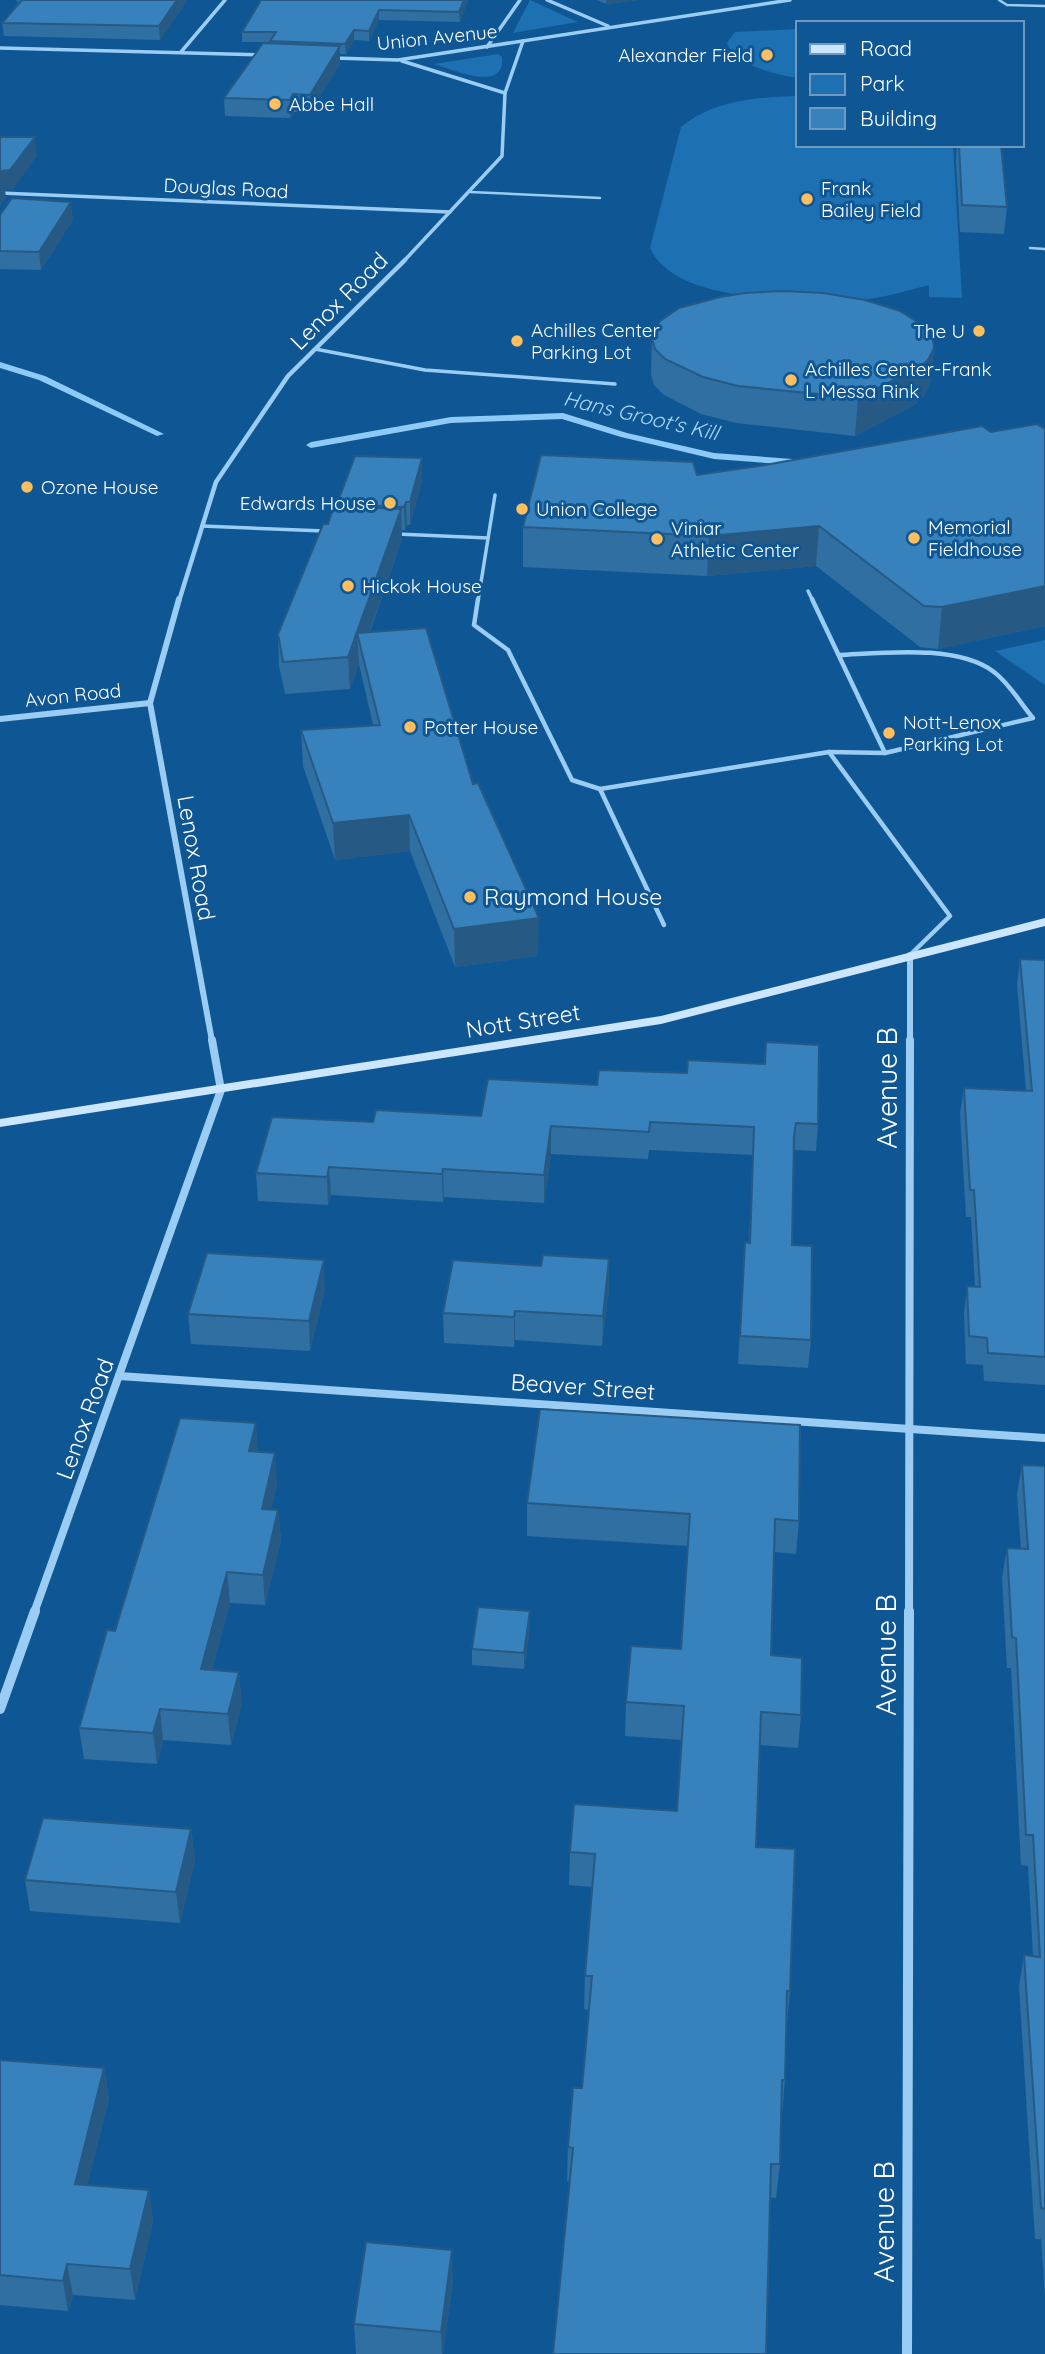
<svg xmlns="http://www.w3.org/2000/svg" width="1045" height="2354" viewBox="0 0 1045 2354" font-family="Quicksand,sans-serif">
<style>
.green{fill:#1d70b1}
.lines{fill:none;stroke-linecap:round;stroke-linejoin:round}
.stream{fill:#8dcaf8;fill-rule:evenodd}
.lane-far2{stroke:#9bcdf4;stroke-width:2.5}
.lane-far1{stroke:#9bcdf4;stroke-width:3.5}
.lane{stroke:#9bcdf4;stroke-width:4.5}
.street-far4{stroke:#9bcdf4;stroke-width:3.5}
.street-far3{stroke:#9bcdf4;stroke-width:4.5}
.street-far2{stroke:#9bcdf4;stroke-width:6}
.street-far1{stroke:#9bcdf4;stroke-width:8}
.street{stroke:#9bcdf4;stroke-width:10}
.secondary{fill:#cbe6fd;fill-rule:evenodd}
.wall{fill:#2f6fa2}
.shaded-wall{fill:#265a84}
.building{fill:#3781bc;stroke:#265a84;stroke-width:2}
.poi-dot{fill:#ffbf5e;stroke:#0f5794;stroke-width:2.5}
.labels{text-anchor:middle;stroke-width:6;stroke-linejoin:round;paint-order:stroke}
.far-street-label{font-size:19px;fill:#fff;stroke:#0f5794}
.far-poi-label{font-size:19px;fill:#fff;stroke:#0f5794;text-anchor:start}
.far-water-label{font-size:21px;font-style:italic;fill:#a7d7fb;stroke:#0f5794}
.street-label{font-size:23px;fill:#fff;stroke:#0f5794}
.poi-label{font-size:23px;fill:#fff;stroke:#0f5794;text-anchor:start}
.near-street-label{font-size:28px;fill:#fff;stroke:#0f5794}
</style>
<rect width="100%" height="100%" fill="#0f5794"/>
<!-- green -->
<g class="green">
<polygon points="530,0 578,22 513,33"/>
<path d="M798 29V78C777 75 734 65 727 43L735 32Z"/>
<path d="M498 54 502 57C506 94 452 69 434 64Z"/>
<path d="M798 96V145H953L962 298 929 297V285C906 291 883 298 860 300 843 302 824 299 806 299 760 297 673 297 650 248L681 127C714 100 757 97 798 96Z"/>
<polygon points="1045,640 1045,685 995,651"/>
</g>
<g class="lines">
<!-- stream -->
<g class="stream">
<polygon points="0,362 45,376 164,434 157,436 39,380 0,368"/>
<polygon points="563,413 627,433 714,453 806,460 811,463 806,466 714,459 621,437 562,419 451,423 311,448 306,445 311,442 451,417"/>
</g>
<!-- lane-far2 -->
<g class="lane-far2">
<polyline points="999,0 1007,5 1045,6"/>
<polyline points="470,192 600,198"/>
<polyline points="1030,248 1045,249"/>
</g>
<!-- lane-far1 -->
<g class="lane-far1">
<polyline points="315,349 425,370 615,384"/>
<polyline points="202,526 324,531"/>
<polyline points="397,534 488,538"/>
<polyline points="808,591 813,601"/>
<polyline points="478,601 495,495"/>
</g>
<!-- lane -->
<g class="lane">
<polyline points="478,599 474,625 508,650 572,780 600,789 829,752 950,916 910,955"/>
<polyline points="812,599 885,753"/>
<path d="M829 752 885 753 1033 718C1020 703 1010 684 994 672 957 644 883 653 839 655"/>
<polyline points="600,789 664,925"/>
</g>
<!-- street-far4 -->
<g class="street-far4">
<polyline points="547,0 608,26"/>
<polyline points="487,47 520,0"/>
<polyline points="0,48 262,55"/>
<polyline points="181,52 225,0"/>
<polyline points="334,58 398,60 790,0"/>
<polyline points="402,61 505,93"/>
<polyline points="0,193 450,212"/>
<polyline points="403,262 502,156 505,93 523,41"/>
</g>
<!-- street-far3 -->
<polyline class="street-far3" points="179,601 216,482 288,376 405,260"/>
<!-- street-far2 -->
<g class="street-far2">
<polyline points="179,599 150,703 212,1041"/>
<polyline points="0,719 150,703"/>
<polyline points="910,1041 910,955"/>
</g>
<!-- street-far1 -->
<g class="street-far1">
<polyline points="119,1376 1045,1438"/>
<polyline points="34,1613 221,1090 212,1040"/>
<polyline points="909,1613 910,1040"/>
</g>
<!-- street -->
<g class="street">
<polyline points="0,1709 35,1611"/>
<polyline points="907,2354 909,1611"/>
</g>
<!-- secondary -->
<polygon class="secondary" points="1045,918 1045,926 661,1024 0,1127 0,1119 661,1016"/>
</g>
<!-- wall -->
<g class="wall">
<polygon points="16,0 187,0 160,40 4,36 2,23 19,3"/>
<polygon points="261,0 468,0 460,22 379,20 369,41 354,40 346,54 340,54 340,63 310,112 294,112 290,118 225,116 224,98 270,44 270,42 242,42 242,32"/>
<polygon points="597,0 638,0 606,4"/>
<polygon points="957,145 1001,145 1007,207 1004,234 960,232 956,160"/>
<polygon points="0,215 73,219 41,270 0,269"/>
<polygon points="652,339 934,348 930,384 924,396 914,405 855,436 736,423 701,414 664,395 654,385 651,375"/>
<polygon points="1045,429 1045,626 938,649 920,647 816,566 707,576 523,567 523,527 697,475 991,432"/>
<polygon points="422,458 422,481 410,525 407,525 405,530 402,530 402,539 370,632 473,784 538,956 455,967 410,851 335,860 303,766 301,730 373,725 359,664 350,689 285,694 279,666 278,634 337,506 337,504"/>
<polygon points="1020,959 1045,960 1045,1385 984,1381 983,1365 966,1364 964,1313 967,1286 975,1287 971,1217 966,1217 960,1114 964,1088 1026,1091 1017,985"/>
<polygon points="766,1042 818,1124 816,1151 794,1150 792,1245 811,1340 808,1368 738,1364 745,1242 749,1243 753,1155 649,1150 648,1159 551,1154 544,1203 444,1197 443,1202 331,1195 328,1205 258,1201 256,1173 373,1122 481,1116 597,1085 687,1073 764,1064"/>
<polygon points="609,1259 609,1288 602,1346 515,1340 514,1347 444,1343 443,1313 541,1266"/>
<polygon points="325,1289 310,1351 191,1344 188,1314"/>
<polygon points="258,1452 277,1483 271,1509 278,1510 281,1540 265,1605 230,1603 212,1670 242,1703 231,1745 163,1740 157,1764 84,1759 79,1728 115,1631"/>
<polygon points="1022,1465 1045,1466 1045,2297 1041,2239 1035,2239 1019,1986 1024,1955 1033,1956 1028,1866 1021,1865 1011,1668 1007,1668 1002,1578 1007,1548 1021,1549 1017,1494"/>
<polygon points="527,1503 799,1521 796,1554 774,1552 771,1655 801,1715 798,1748 760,1745 756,1847 790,1991 787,2025 786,2025 785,2080 782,2114 781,2114 780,2164 776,2198 567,2181 568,2147 582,2088 589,2010 584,2009 585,1976 592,1887 569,1885 570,1852 677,1811 682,1740 625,1736 626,1702 681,1649 688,1546 527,1536"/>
<polygon points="530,1611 530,1627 524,1669 472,1665 472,1649"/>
<polygon points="191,1829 195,1860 180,1923 30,1911 25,1880"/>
<polygon points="0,2060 104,2068 109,2099 87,2185 149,2190 153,2221 135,2300 73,2295 68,2311 0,2305"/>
<polygon points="453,2280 443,2354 356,2354 354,2324"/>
</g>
<!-- shaded-wall -->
<g class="shaded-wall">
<polygon points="177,0 187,0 160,40 159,26"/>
<polygon points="464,0 468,0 460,22 459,12"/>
<polygon points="606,0 638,0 606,4"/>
<polygon points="379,10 379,20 369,41 369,31"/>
<polygon points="354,30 354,40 346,54 345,44"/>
<polygon points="340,46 340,63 310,112 310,95"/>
<polygon points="293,94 294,112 290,118 290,100"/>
<polygon points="35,137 37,156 13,189 5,190 6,198 0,206 0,171"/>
<polygon points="71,202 73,219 41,270 39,252"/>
<polygon points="934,348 930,384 924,396 914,405 855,436 858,398"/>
<polygon points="422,458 422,481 410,525 410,502"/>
<polygon points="406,502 407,525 405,530 404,507"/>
<polygon points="401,509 402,539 362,653 357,633 359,664 350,689 348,657"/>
<polygon points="819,526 816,566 707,576 709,536"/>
<polygon points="1045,586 1045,626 938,649 942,607"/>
<polygon points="409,815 410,851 335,860 333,823"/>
<polygon points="539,918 538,956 455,967 454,929"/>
<polygon points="551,1126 551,1154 544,1203 544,1175"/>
<polygon points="329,1167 331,1195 328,1205 327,1177"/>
<polygon points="443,1169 444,1197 443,1202 442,1174"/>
<polygon points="609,1259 609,1288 602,1346 603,1316"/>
<polygon points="324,1260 325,1289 310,1351 309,1321"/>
<polygon points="515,1311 515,1340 514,1347 514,1317"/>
<polygon points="256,1423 258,1453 249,1451"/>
<polygon points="275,1453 277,1483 264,1539 262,1509"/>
<polygon points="278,1510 281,1540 265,1605 263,1575"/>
<polygon points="227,1572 230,1603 204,1700 201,1669"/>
<polygon points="530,1611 530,1627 524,1669 524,1653"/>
<polygon points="239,1672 242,1703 231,1745 228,1714"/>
<polygon points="160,1709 163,1740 157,1764 153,1733"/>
<polygon points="191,1829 195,1860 180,1923 176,1892"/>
<polygon points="104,2068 109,2099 80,2215 75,2184"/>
<polygon points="149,2190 153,2221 135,2300 130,2269"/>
<polygon points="452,2250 453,2280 443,2354 442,2354 441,2332"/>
<polygon points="67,2264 73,2295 68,2311 63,2281"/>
</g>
<!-- building -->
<g class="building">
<polygon points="22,0 177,0 159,26 2,23"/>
<polygon points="261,0 464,0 459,12 379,10 369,31 354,30 345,44 270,41 276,32 242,32"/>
<polygon points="263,43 340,46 310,95 293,94 290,100 224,98"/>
<polygon points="0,137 35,137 10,170 0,171"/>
<polygon points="959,145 1001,145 1007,207 962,205"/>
<polygon points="12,198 71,202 39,252 0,251 0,215"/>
<polygon points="783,291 823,293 865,300 900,311 925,327 933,338 934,348 928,360 918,368 858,398 738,386 703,377 665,359 655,349 652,339 653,331 660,321 679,308 720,297 745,293"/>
<polygon points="1037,424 1045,429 1045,586 942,607 924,606 819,526 709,536 523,527 541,455 693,462 697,475 765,465 982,426 991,432"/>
<polygon points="355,456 422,458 410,502 406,502 404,507 337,504"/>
<polygon points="334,506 401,509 348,657 283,662 278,634 323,524 328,524"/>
<polygon points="426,628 473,784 478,783 539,918 454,929 409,815 333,823 301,730 380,725 357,633"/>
<polygon points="1020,959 1045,960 1045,1357 988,1353 987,1338 969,1336 967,1286 980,1287 974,1190 970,1190 964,1088 1032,1091"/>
<polygon points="766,1042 819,1045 818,1124 796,1123 794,1136 792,1245 812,1246 811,1340 740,1336 745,1242 750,1243 754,1127 650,1122 649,1132 551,1126 544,1175 443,1169 442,1174 329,1167 327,1177 256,1173 272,1117 373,1122 376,1110 481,1116 488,1079 597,1085 599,1070 687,1073 688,1060 765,1064"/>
<polygon points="207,1253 324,1260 309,1321 188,1314"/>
<polygon points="543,1255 609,1259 603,1316 515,1311 514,1317 443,1313 453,1260 541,1266"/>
<polygon points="540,1409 800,1425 799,1521 775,1519 771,1655 802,1658 801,1715 761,1712 756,1847 795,1849 790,1991 787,1991 785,2080 782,2080 780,2164 771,2164 766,2354 553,2354 573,2148 568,2147 573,2088 582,2088 592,1976 585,1976 595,1854 570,1852 574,1804 677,1811 684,1706 626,1702 631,1646 681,1649 690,1514 527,1503"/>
<polygon points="180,1418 256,1423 249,1451 275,1453 262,1509 278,1510 263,1575 227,1572 201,1669 239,1672 228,1714 160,1709 153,1733 79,1728 107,1630 115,1631"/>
<polygon points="1022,1465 1045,1466 1045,2209 1041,2208 1024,1955 1040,1957 1033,1835 1026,1835 1016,1638 1012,1637 1007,1548 1028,1549"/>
<polygon points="478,1607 530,1611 524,1653 472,1649"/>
<polygon points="43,1818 191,1829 176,1892 25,1880"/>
<polygon points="0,2060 104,2068 75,2184 149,2190 130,2269 67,2264 63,2281 0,2275"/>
<polygon points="366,2242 452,2250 441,2332 354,2324"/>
</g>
<!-- markers -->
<g class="poi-dot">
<circle cx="767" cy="55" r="7"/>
<circle cx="275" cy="104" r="7"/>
<circle cx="807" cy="199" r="7"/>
<circle cx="979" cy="331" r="7"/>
<circle cx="517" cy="341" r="7"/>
<circle cx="791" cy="380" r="7"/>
<circle cx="27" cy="487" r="7"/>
<circle cx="390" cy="503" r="7"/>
<circle cx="522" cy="509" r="7"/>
<circle cx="914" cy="538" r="7"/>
<circle cx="657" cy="539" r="7"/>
<circle cx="348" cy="586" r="7"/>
<circle cx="410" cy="727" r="7"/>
<circle cx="889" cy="733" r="7"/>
<circle cx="470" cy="897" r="7"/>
</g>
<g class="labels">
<!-- far-street labels -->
<g class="far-street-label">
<text transform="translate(437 37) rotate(-6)" y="7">Union Avenue</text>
<text transform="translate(226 188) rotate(3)" y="7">Douglas Road</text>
<text transform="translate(73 695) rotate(-6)" y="7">Avon Road</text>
</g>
<!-- far-poi labels -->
<g class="far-poi-label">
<text x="753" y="62" text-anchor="end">Alexander Field</text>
<text x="289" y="111">Abbe Hall</text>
<text x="821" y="195">Frank<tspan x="821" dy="22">Bailey Field</tspan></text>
<text x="531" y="337">Achilles Center<tspan x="531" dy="22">Parking Lot</tspan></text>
<text x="965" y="338" text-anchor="end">The U</text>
<text x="805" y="376">Achilles Center-Frank<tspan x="805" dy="22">L Messa Rink</tspan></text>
<text x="41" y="494">Ozone House</text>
<text x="376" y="510" text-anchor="end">Edwards House</text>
<text x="536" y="516">Union College</text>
<text x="928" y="534">Memorial<tspan x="928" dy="22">Fieldhouse</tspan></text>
<text x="671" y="535">Viniar<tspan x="671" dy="22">Athletic Center</tspan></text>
<text x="362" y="593">Hickok House</text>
<text x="903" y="729">Nott-Lenox<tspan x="903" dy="22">Parking Lot</tspan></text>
<text x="424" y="734">Potter House</text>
</g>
<!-- far-water labels -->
<g class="far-water-label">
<text transform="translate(641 416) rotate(13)" y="7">Hans Groot's Kill</text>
</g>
<!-- street labels -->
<g class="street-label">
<text transform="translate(339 301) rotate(-45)" y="8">Lenox Road</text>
<text transform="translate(196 858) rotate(80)" y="8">Lenox Road</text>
<text transform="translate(523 1021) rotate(-9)" y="8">Nott Street</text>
<text transform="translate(583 1387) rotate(4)" y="8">Beaver Street</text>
<text transform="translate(85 1419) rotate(-70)" y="8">Lenox Road</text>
</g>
<!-- poi labels -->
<g class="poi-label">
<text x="484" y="905">Raymond House</text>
</g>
<!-- near-street labels -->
<g class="near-street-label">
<text transform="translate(887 1088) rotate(-90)" y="10">Avenue B</text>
<text transform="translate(886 1655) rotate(-90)" y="10">Avenue B</text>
<text transform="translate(884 2222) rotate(-90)" y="10">Avenue B</text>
</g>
</g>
<!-- legend -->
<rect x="796" y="21" width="228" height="126" fill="#0f5794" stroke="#6f9abf" stroke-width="2"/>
<rect x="810" y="44" width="35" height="10" fill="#cbe6fd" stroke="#6f9abf" stroke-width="2"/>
<text x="860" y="56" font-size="21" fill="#ffffff">Road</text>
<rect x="810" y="74" width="35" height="21" fill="#1d70b1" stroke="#6f9abf" stroke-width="2"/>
<text x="860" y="91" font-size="21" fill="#ffffff">Park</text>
<rect x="810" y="108" width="35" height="21" fill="#3781bc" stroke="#6f9abf" stroke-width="2"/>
<text x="860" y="126" font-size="21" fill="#ffffff">Building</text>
</svg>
